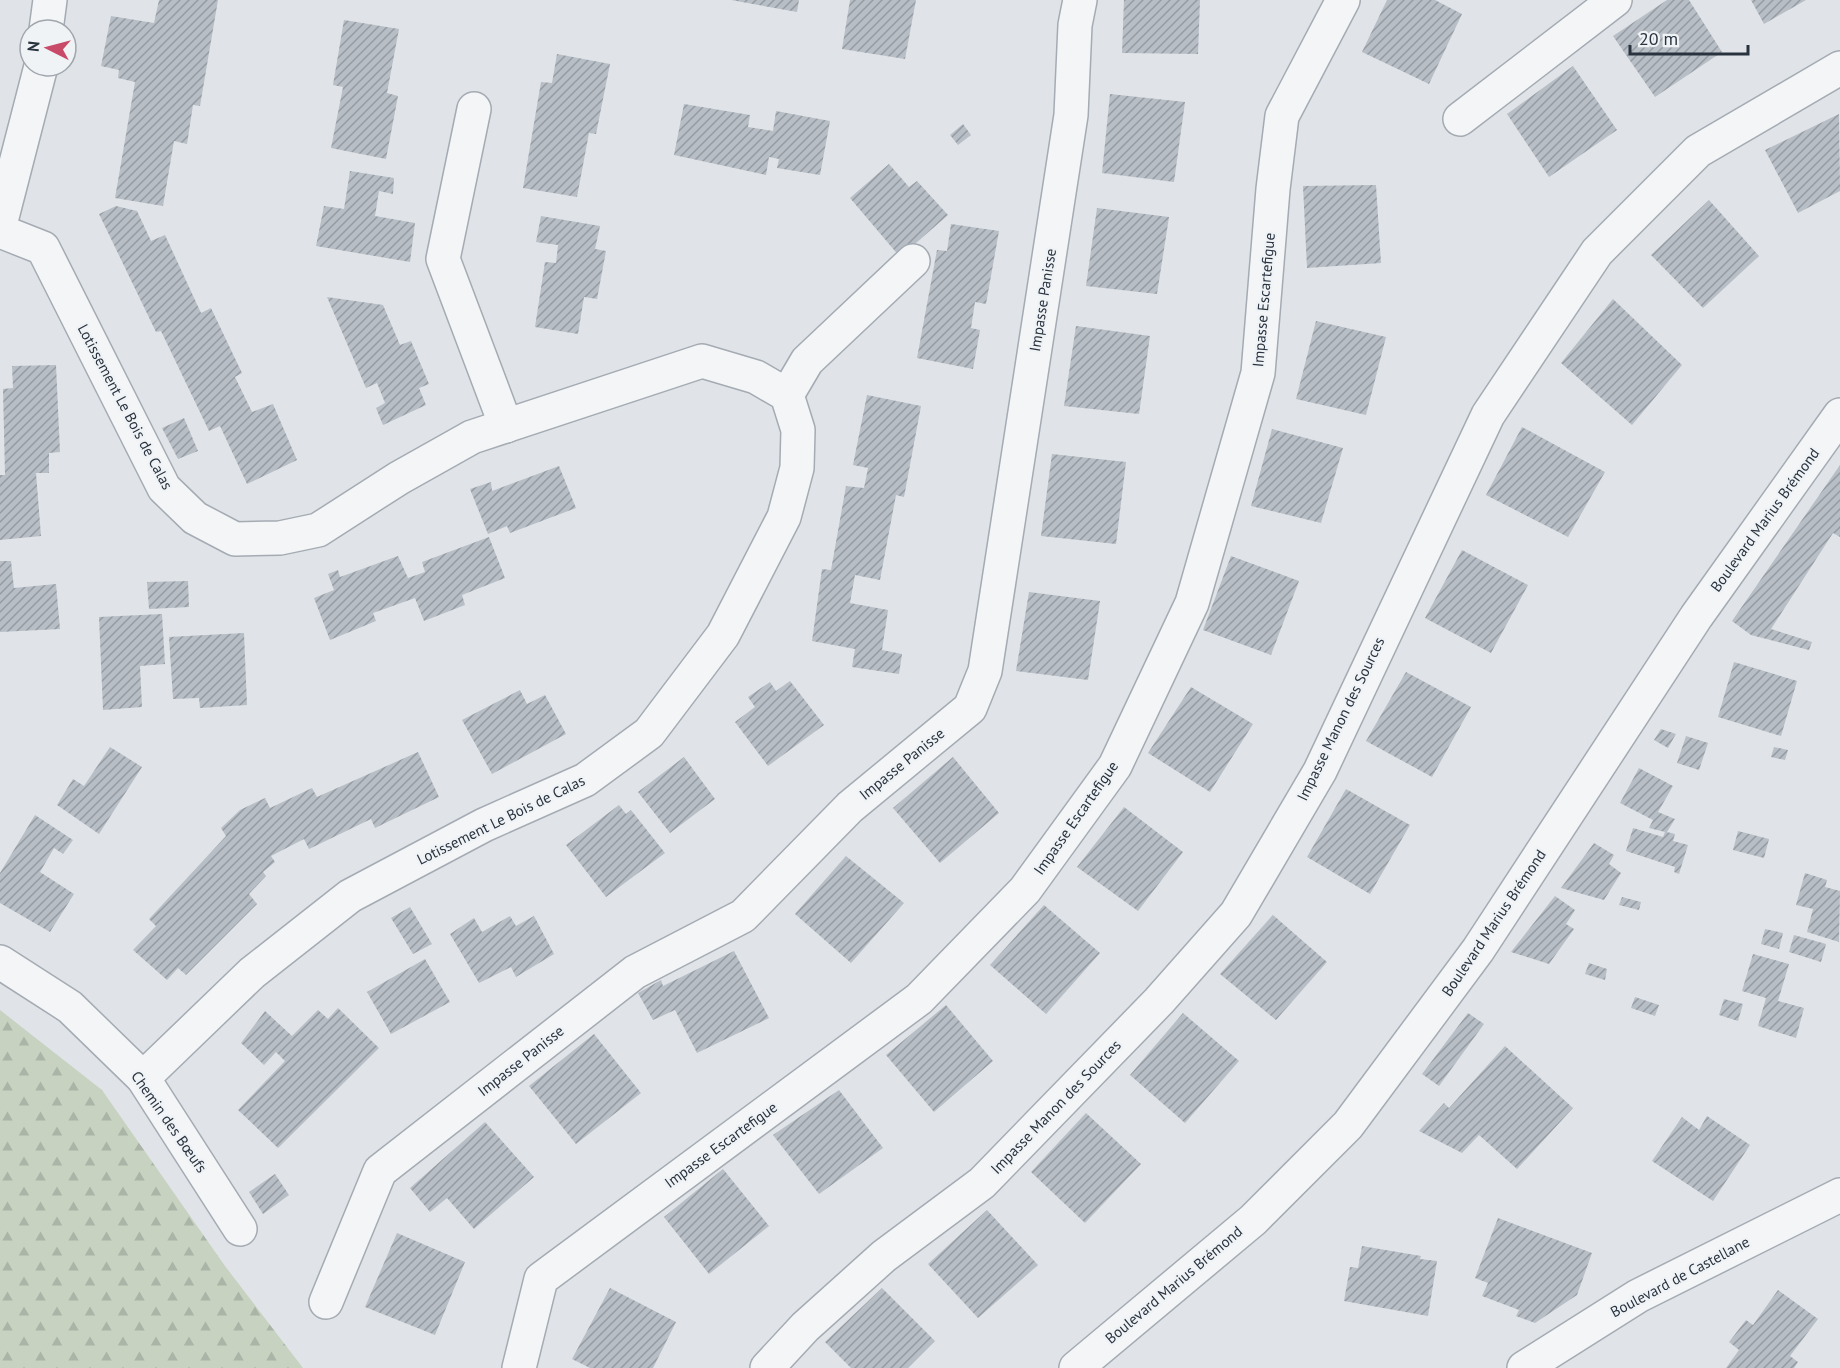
<svg xmlns="http://www.w3.org/2000/svg" width="1840" height="1368" viewBox="0 0 1840 1368" font-family="'PT Sans',sans-serif">
<style>
.forest{fill:url(#forest-firs)}
.building{fill:url(#building-hatch)}
.lines{fill:none;stroke-linecap:round;stroke-linejoin:round}
.minor-casing{stroke:#a5abb3;stroke-width:36}
.minor{stroke:#f3f5f7;stroke-width:33}
.labels{text-anchor:middle;stroke-width:4.5;stroke-linejoin:round;paint-order:stroke}
.street-label{font-size:15px;fill:#29333f;stroke:#f0f3f6}
</style>
<defs>
<pattern id="forest-firs" width="22" height="20" patternUnits="userSpaceOnUse" patternTransform="scale(1.5)"><rect width="22" height="20" fill="#c7d2c1"/><path d="M5 1l3.5 6h-7zM16 11l3.5 6h-7z" fill="#abb5a7"/></pattern>
<pattern id="building-hatch" width="6" height="6" patternUnits="userSpaceOnUse" patternTransform="scale(1.5)"><rect width="6" height="6" fill="#b7bec5"/><path d="M-1 1l2-2M0 6l6-6M5 7l2-2" fill="none" stroke="#959ba1"/></pattern>
</defs>
<rect width="100%" height="100%" fill="#e0e4e9"/>
<!-- forest -->
<polygon class="forest" points="0,1010 102,1090 225,1266 303,1368 0,1368"/>
<!-- building -->
<g class="building">
<polygon points="159,0 218,0 200,106 193,105 187,144 174,141 163,206 115,198 135,82 118,78 119,70 101,66 111,16 154,23"/>
<polygon points="731,0 799,0 797,12"/>
<polygon points="850,0 916,0 905,59 842,49"/>
<polygon points="1124,0 1200,0 1198,54 1122,53"/>
<polygon points="1387,0 1435,0 1462,14 1429,84 1362,52"/>
<polygon points="1667,0 1689,0 1722,52 1655,97 1613,36"/>
<polygon points="1751,0 1806,0 1764,24"/>
<polygon points="344,20 399,29 387,93 398,96 386,159 331,148 343,87 333,85"/>
<polygon points="557,54 610,64 596,134 589,133 577,197 523,188 541,82 552,83"/>
<polygon points="1573,66 1617,130 1549,177 1507,114"/>
<polygon points="1110,94 1185,102 1174,182 1102,173"/>
<polygon points="684,104 750,115 748,127 773,131 776,111 830,121 820,175 777,168 779,159 769,157 766,175 674,155"/>
<polygon points="1839,114 1840,191 1798,213 1765,150"/>
<polygon points="963,124 971,135 958,145 950,135"/>
<polygon points="889,164 909,187 917,181 948,215 900,257 850,198"/>
<polygon points="350,171 394,178 393,194 379,191 375,216 415,223 410,262 316,246 324,206 344,209"/>
<polygon points="1376,185 1381,263 1307,268 1303,186"/>
<polygon points="1709,200 1759,256 1703,308 1651,255"/>
<polygon points="116,206 137,211 151,241 165,235 201,313 211,308 242,373 235,377 252,412 273,404 297,460 247,484 220,426 209,431 161,331 156,332 99,214"/>
<polygon points="1097,208 1169,217 1157,294 1086,286"/>
<polygon points="541,216 600,226 595,249 606,251 597,299 584,297 578,334 535,327 545,262 556,263 558,245 536,242"/>
<polygon points="951,224 999,231 986,304 975,302 971,328 980,330 973,369 917,358 937,250 947,251"/>
<polygon points="327,297 383,305 400,345 411,341 429,384 419,388 426,405 383,425 376,408 385,403 377,383 366,388"/>
<polygon points="1613,299 1682,365 1632,425 1561,363"/>
<polygon points="1316,321 1386,337 1366,415 1296,399"/>
<polygon points="1076,326 1150,336 1139,414 1064,406"/>
<polygon points="56,365 60,452 49,453 49,473 36,473 41,536 0,540 0,475 5,475 3,389 13,388 12,366"/>
<polygon points="867,395 921,406 904,497 896,495 880,580 855,575 850,603 888,610 882,650 902,654 899,674 852,667 855,649 812,641 822,569 831,570 846,486 864,488 868,468 853,465"/>
<polygon points="184,418 198,451 178,459 162,428"/>
<polygon points="1522,427 1605,472 1568,537 1486,495"/>
<polygon points="1272,429 1343,448 1321,523 1251,506"/>
<polygon points="1052,454 1126,462 1116,544 1041,536"/>
<polygon points="1840,465 1840,537 1833,533 1771,629 1812,642 1809,650 1751,635 1732,621"/>
<polygon points="559,466 576,508 510,533 507,526 488,534 470,489 491,482 492,491"/>
<polygon points="489,537 505,578 462,595 465,605 424,621 415,598 373,613 376,621 330,640 314,598 334,590 328,574 338,570 340,577 398,556 408,578 425,572 422,562"/>
<polygon points="1462,550 1528,585 1491,653 1425,618"/>
<polygon points="1231,556 1299,581 1271,655 1203,630"/>
<polygon points="0,561 11,561 14,588 56,584 60,629 0,632"/>
<polygon points="188,581 189,607 149,609 147,582"/>
<polygon points="1029,592 1100,601 1088,680 1016,671"/>
<polygon points="162,614 165,664 140,666 142,707 103,710 99,617"/>
<polygon points="244,633 247,705 200,708 199,698 173,699 169,637"/>
<polygon points="1734,662 1797,681 1781,736 1718,717"/>
<polygon points="1406,672 1471,707 1432,777 1366,741"/>
<polygon points="790,681 824,725 768,766 735,722 755,707 748,697 770,682 776,691"/>
<polygon points="1191,687 1253,724 1210,792 1148,753"/>
<polygon points="520,690 527,704 545,695 566,734 492,774 462,720"/>
<polygon points="1661,729 1676,734 1668,748 1654,740"/>
<polygon points="1686,736 1708,743 1699,770 1677,763"/>
<polygon points="110,747 142,767 99,834 57,805 73,779 84,786"/>
<polygon points="1774,747 1788,750 1785,760 1771,757"/>
<polygon points="418,752 439,797 375,828 371,819 309,849 304,839 271,856 275,862 263,872 266,876 249,894 257,904 186,975 178,968 167,980 133,950 156,926 149,919 226,836 221,828 240,810 265,798 270,808 312,788 317,797"/>
<polygon points="684,757 715,799 670,833 638,792"/>
<polygon points="953,757 999,813 940,863 893,808"/>
<polygon points="1639,768 1673,786 1658,812 1675,819 1667,832 1675,834 1673,841 1688,845 1679,874 1674,872 1675,867 1626,851 1633,828 1663,837 1665,832 1649,828 1653,820 1620,803"/>
<polygon points="1346,789 1410,825 1370,894 1307,857"/>
<polygon points="619,805 626,814 631,810 665,853 606,897 566,845"/>
<polygon points="1124,807 1183,852 1138,911 1077,867"/>
<polygon points="35,815 73,840 63,854 54,848 40,872 74,894 50,932 0,903 0,873"/>
<polygon points="1738,831 1769,839 1764,858 1733,850"/>
<polygon points="1594,843 1614,855 1609,864 1621,873 1604,900 1561,888"/>
<polygon points="846,856 904,903 851,963 795,914"/>
<polygon points="1805,873 1827,880 1825,887 1840,891 1839,942 1807,932 1813,909 1796,905"/>
<polygon points="1555,896 1575,910 1566,924 1574,929 1549,964 1511,952"/>
<polygon points="1622,897 1641,902 1639,910 1619,905"/>
<polygon points="1044,905 1100,953 1046,1014 990,965"/>
<polygon points="410,907 432,944 413,954 391,918"/>
<polygon points="1273,915 1327,962 1276,1020 1220,974"/>
<polygon points="510,916 516,926 534,916 554,954 516,977 511,967 479,983 450,934 474,918 482,932"/>
<polygon points="1765,929 1783,933 1779,949 1761,944"/>
<polygon points="1794,935 1826,944 1821,962 1789,952"/>
<polygon points="734,951 769,1018 697,1053 675,1010 653,1020 638,993 661,980 663,986"/>
<polygon points="1753,954 1789,964 1778,1001 1804,1008 1796,1038 1758,1026 1766,998 1742,991"/>
<polygon points="425,959 450,1002 391,1034 367,992"/>
<polygon points="1589,963 1607,969 1605,980 1585,974"/>
<polygon points="1635,997 1659,1005 1655,1016 1631,1008"/>
<polygon points="1724,999 1743,1004 1738,1021 1719,1015"/>
<polygon points="946,1005 993,1061 934,1112 886,1055"/>
<polygon points="338,1008 379,1048 278,1148 238,1110 285,1061 276,1052 264,1065 241,1043 265,1011 292,1036 318,1010 328,1019"/>
<polygon points="1183,1013 1239,1061 1185,1123 1130,1075"/>
<polygon points="1468,1013 1484,1024 1439,1086 1422,1074"/>
<polygon points="594,1034 641,1093 576,1144 529,1086"/>
<polygon points="1505,1046 1573,1108 1517,1169 1479,1135 1462,1153 1419,1131 1444,1103 1449,1108"/>
<polygon points="839,1090 883,1148 819,1194 773,1135"/>
<polygon points="1086,1113 1141,1164 1085,1223 1031,1172"/>
<polygon points="1707,1116 1750,1145 1713,1201 1652,1161 1682,1117 1699,1130"/>
<polygon points="485,1122 534,1177 474,1229 447,1198 430,1212 410,1188"/>
<polygon points="723,1169 769,1226 709,1274 664,1217"/>
<polygon points="275,1174 289,1195 263,1214 249,1192"/>
<polygon points="987,1210 1038,1265 978,1318 928,1264"/>
<polygon points="1498,1218 1592,1253 1577,1295 1535,1323 1516,1316 1519,1310 1482,1296 1488,1283 1475,1278"/>
<polygon points="397,1233 465,1262 435,1335 365,1307"/>
<polygon points="1362,1246 1421,1256 1420,1259 1437,1261 1428,1316 1344,1301 1350,1267 1358,1268"/>
<polygon points="610,1288 676,1322 653,1368 590,1368 572,1359"/>
<polygon points="882,1288 935,1341 908,1368 851,1368 825,1342"/>
<polygon points="1778,1290 1818,1319 1790,1356 1798,1362 1794,1368 1726,1368 1739,1350 1729,1342 1746,1320 1753,1325"/>
</g>
<g class="lines">
<!-- minor casing -->
<g class="minor-casing">
<g id="minor">
<polyline points="46,30 50,0"/>
<polyline points="474,109 443,259 506,426"/>
<polyline points="1460,119 1615,0"/>
<polyline points="0,225 41,66"/>
<polyline points="0,231 43,248 164,488 195,518 235,539 280,538 318,530 399,478 472,437 702,361 756,377 787,395 798,430 797,468 784,517 723,635 649,733 585,780 484,825 350,896 252,973 143,1078"/>
<polyline points="787,395 807,361 913,261"/>
<polyline points="0,962 70,1007 143,1078 240,1229"/>
<polyline points="326,1302 380,1171 635,972 743,916 850,807 970,708 985,671 1071,115 1075,25 1080,0"/>
<polyline points="519,1368 541,1279 919,999 1025,890 1115,766 1192,603 1258,373 1273,189 1282,116 1343,0"/>
<polyline points="767,1368 805,1327 884,1256 982,1183 1159,1001 1236,914 1320,771 1488,415 1597,252 1698,151 1840,68"/>
<polyline points="1076,1368 1253,1220 1348,1125 1478,950 1696,617 1840,415"/>
<polyline points="1524,1368 1638,1296 1840,1195"/>
</g>
</g>
<!-- minor -->
<use href="#minor" class="minor"/>
</g>
<g class="labels">
<!-- street labels -->
<g class="street-label">
<text transform="translate(1043 300) rotate(-81)" y="5">Impasse Panisse</text>
<text transform="translate(1264 300) rotate(-85)" y="5">Impasse Escartefigue</text>
<text transform="translate(125 407) rotate(62)" y="5">Lotissement Le Bois de Calas</text>
<text transform="translate(1765 520) rotate(-54)" y="5">Boulevard Marius Brémond</text>
<text transform="translate(1341 719) rotate(-64)" y="5">Impasse Manon des Sources</text>
<text transform="translate(902 764) rotate(-39)" y="5">Impasse Panisse</text>
<text transform="translate(1076 818) rotate(-55)" y="5">Impasse Escartefigue</text>
<text transform="translate(501 820) rotate(-26)" y="5">Lotissement Le Bois de Calas</text>
<text transform="translate(1494 923) rotate(-56)" y="5">Boulevard Marius Brémond</text>
<text transform="translate(521 1061) rotate(-38)" y="5">Impasse Panisse</text>
<text transform="translate(1056 1107) rotate(-46)" y="5">Impasse Manon des Sources</text>
<text transform="translate(169 1122) rotate(55)" y="5">Chemin des Bœufs</text>
<text transform="translate(721 1145) rotate(-36)" y="5">Impasse Escartefigue</text>
<text transform="translate(1680 1277) rotate(-28)" y="5">Boulevard de Castellane</text>
<text transform="translate(1174 1285) rotate(-40)" y="5">Boulevard Marius Brémond</text>
</g>
</g>
<!-- north arrow -->
<g transform="translate(48 48) rotate(276)"><circle r="28" fill="#f0f3f6" stroke="#a0a6ad" stroke-width="1.5"/>
<path d="M0-4.5L10 22L0 15L-10 22Z" fill="#c94969"/>
<text y="-9" font-size="16" font-weight="bold" text-anchor="middle" fill="#29333f">N</text>
</g>
<!-- scale -->
<path d="M1630 45v9h118v-9" fill="none" stroke="#29333f" stroke-width="3"/>
<text x="1639" y="45" font-size="18" fill="#29333f" stroke="#f0f3f6" stroke-width="4.5" paint-order="stroke">20 m</text>
</svg>
